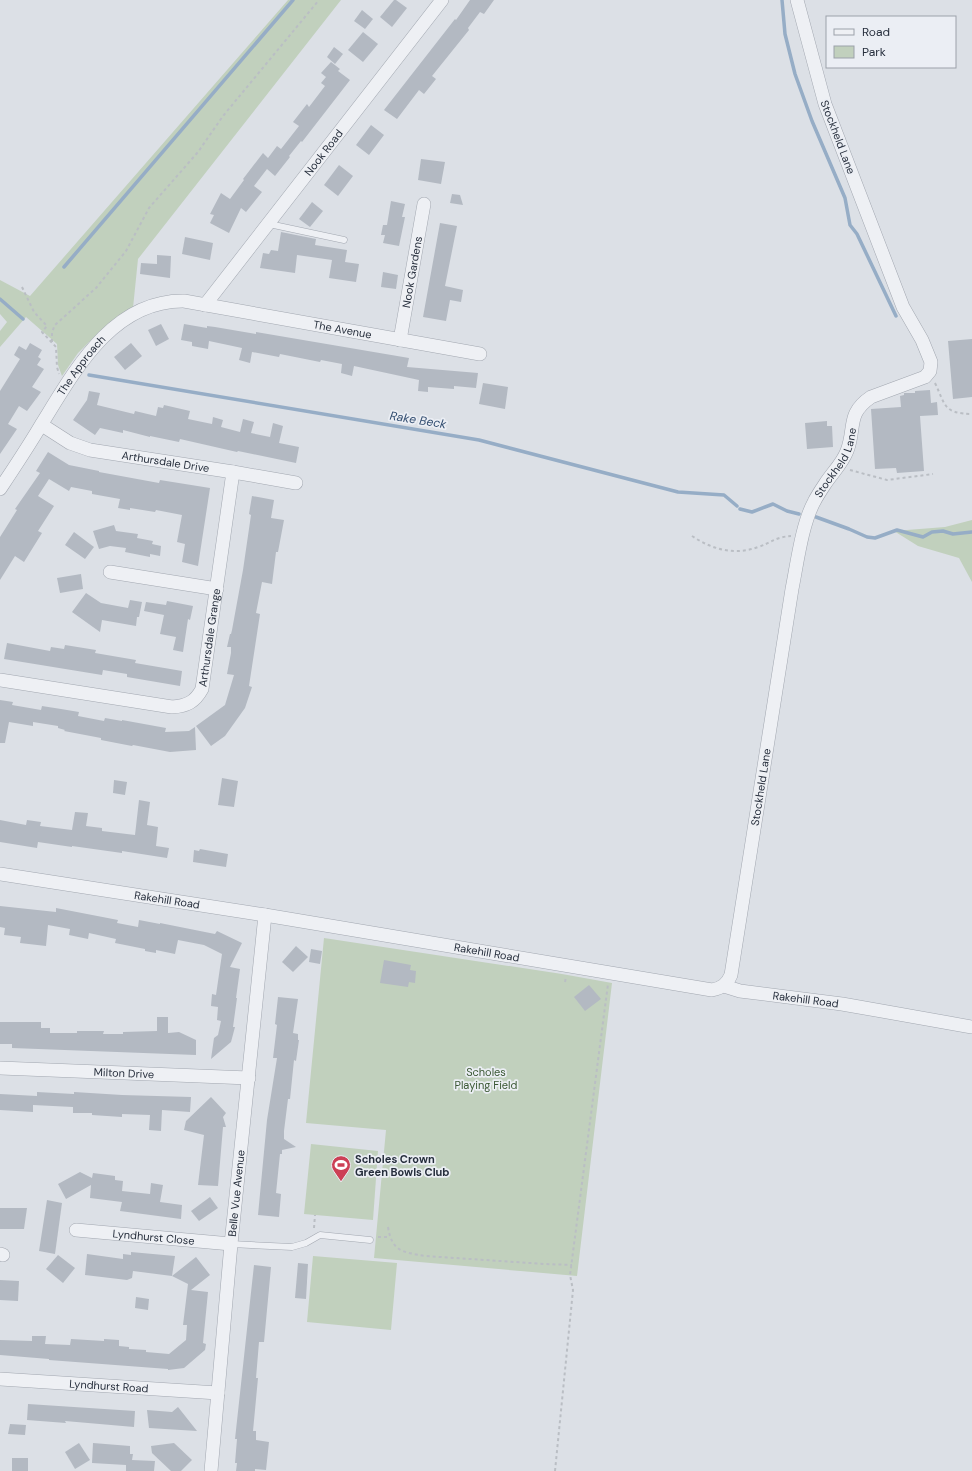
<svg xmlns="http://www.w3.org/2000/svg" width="972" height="1471" viewBox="0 0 972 1471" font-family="'DM Sans',sans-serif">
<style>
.green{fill:#c1d0bd}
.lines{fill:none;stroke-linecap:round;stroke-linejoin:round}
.stream{stroke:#96adc6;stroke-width:3.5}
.building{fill:#b3b9c2}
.service-casing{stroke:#a2a7b0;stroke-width:7}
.minor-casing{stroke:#a2a7b0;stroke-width:14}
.path{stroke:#babec4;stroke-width:2;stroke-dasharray:3 3;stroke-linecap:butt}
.service{stroke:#eef0f4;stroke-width:6}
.minor{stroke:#eef0f4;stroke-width:13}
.labels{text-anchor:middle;stroke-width:3.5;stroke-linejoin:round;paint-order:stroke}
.street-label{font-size:11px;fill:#262e3c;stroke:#ebeef4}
.park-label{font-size:11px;fill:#3a5733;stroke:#ebeef4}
.poi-label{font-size:11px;font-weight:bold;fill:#262e3c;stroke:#ebeef4;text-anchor:start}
.water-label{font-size:12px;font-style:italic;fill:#314c6f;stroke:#ebeef4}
</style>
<rect width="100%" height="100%" fill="#dce0e6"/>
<!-- green -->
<g class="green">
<polygon points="288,0 341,0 138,259 133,308 89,342 78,353 62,376 58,365 57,344 26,317 0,347 0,331 7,322 0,314 0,280 30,296"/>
<polygon points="972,520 972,582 959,558 918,546 894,531 945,527"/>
<polygon points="324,938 562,974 612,983 577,1276 374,1258 386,1130 306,1123"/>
<polygon points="311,1144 378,1151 373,1220 304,1214"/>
<polygon points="313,1256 397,1263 391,1330 307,1322"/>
</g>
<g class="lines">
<!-- stream -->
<g class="stream">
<polyline points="782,0 785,34 795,74 812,121 845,198 850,225 857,234 896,316"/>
<polyline points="64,267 293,0"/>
<polyline points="0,299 23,319"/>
<polyline points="89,375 479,440 678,492 724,495 737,506"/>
<polyline points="740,509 752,512 773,504 787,511 799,514"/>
<polyline points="816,517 849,529 867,537 875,538 897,530 923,537 932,532 943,531 953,534 972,532"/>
</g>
</g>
<!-- building -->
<g class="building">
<polygon points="394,0 396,0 407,8 392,27 380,17"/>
<polygon points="470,0 494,0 484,14 480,12 468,28 469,30 432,76 436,79 424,94 419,90 397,119 384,110 455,19 456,20"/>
<polygon points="362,10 373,19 365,29 354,21"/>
<polygon points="363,32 378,44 363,62 348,50"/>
<polygon points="334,47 343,54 335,64 327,57"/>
<polygon points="331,62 340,69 338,71 350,80 302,142 301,141 289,156 290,157 275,176 267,169 254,186 262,192 246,212 241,208 229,233 210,223 214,215 210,214 221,193 230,199 244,180 243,179 263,153 268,158 277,146 281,149 299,126 293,122 307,104 309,107 325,86 321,83 326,77 321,73"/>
<polygon points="371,125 384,135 369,155 356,145"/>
<polygon points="421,159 445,162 441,184 418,180"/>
<polygon points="339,165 353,176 338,196 324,185"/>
<polygon points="452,194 460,195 463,205 450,203"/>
<polygon points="391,201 405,204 402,217 405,217 399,246 383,243 385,235 381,235 383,225 387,225"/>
<polygon points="312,202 323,211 310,227 299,219"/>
<polygon points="440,223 457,226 445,286 463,290 461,302 450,300 446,321 423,317"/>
<polygon points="281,232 316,239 315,245 347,250 345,262 359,264 356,282 329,278 332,260 297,255 295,273 260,268 263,253 269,254 271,250 278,251"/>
<polygon points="185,237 213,243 210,260 182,254"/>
<polygon points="157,255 171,256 170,278 140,274 141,263 157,264"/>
<polygon points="383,272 398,275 396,289 381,287"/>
<polygon points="161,324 169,339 156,346 148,330"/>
<polygon points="184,324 207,328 207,326 215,327 256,334 256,332 409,358 407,367 478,373 476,388 454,386 454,389 428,387 428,392 418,391 419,380 354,366 352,376 341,373 342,364 321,360 320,362 280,354 279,357 252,352 250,363 239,360 242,348 209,341 208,349 192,346 192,342 181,340"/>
<polygon points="972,339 972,397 953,399 948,341"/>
<polygon points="30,343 42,350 38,357 41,359 37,365 44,369 32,387 41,392 27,411 19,406 8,424 17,429 0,454 0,391 20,359 14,355 19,346 26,350"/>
<polygon points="131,343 142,356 125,370 114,357"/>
<polygon points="483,383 508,387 505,409 479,404"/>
<polygon points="930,390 931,403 937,402 938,415 920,416 924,471 897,473 896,468 875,469 871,409 901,407 900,396 904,395 904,393 915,393 915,391"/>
<polygon points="89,391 100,393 97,405 134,414 135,411 156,416 158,407 163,408 164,405 190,411 188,419 212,424 213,417 223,420 221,427 240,432 243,419 254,422 251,433 270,437 273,423 283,426 279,443 299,447 296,463 238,451 237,452 180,439 179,442 150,436 150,437 123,430 123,433 100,428 95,435 73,420 87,400"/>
<polygon points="827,421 827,426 832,426 833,447 807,449 805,423"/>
<polygon points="48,452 69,465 99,471 99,472 159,483 160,480 210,488 198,566 182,562 185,544 177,542 182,515 156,510 155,512 130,508 130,510 118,508 120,499 92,494 92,491 71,487 69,491 49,479 38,496 54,506 38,531 42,533 24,562 15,556 0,580 0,537 17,510 15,509 40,473 36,471"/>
<polygon points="252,496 274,500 271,518 284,520 278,552 276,552 272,584 262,582 256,613 260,614 249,686 252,687 245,708 225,736 211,746 196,726 225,705 234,675 227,674 231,653 231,647 227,647 230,634 231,634 232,630 243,570 251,515 249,514"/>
<polygon points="114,525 116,531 138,534 137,538 153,541 152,544 161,546 160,556 150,554 150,557 125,552 126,548 110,546 99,549 93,531"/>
<polygon points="74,532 94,547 85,559 65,545"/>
<polygon points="81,574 83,589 60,593 57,578"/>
<polygon points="86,593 101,603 128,608 130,600 142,602 139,617 137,617 136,626 102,620 100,632 72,612"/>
<polygon points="167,601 193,606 190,620 188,619 183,652 173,650 176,637 160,634 164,615 144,611 146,602 166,605"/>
<polygon points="7,643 50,651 51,647 64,649 65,645 96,650 95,653 136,660 135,663 182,671 180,686 127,677 127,674 103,670 102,675 4,659"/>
<polygon points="0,700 13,702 12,705 41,710 42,706 61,709 79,712 78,716 104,721 105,718 122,721 122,720 166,728 165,732 189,731 195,727 196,750 170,752 133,745 132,746 101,740 101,738 64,731 65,730 58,728 58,726 33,722 33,726 9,722 5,743 0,743"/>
<polygon points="222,778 238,781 234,807 218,805"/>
<polygon points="114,780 127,782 125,795 113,793"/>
<polygon points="139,800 150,802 147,825 158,827 156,846 169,848 167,858 122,851 122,853 72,846 72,847 38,842 37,848 0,842 0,820 26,825 27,820 41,822 40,826 72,830 75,812 88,813 86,826 102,828 102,831 135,835"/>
<polygon points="200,849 228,854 226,867 193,862 194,850 199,851"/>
<polygon points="0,906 56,912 56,908 118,920 117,923 138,927 139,920 160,924 160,923 215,934 217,931 242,943 230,967 240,969 236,998 237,998 233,1027 235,1027 231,1042 211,1059 214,1038 218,1035 221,1021 217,1020 218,1007 211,1006 212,994 216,995 222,954 204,945 178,940 175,954 156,950 156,953 145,951 145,949 115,943 116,939 89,933 88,939 69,935 70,929 48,925 46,946 20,943 21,937 4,935 5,928 0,927"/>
<polygon points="296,946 308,957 293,972 282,962"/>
<polygon points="311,949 322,951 320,964 309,962"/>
<polygon points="384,960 411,965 410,970 416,971 415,983 409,982 408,987 380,983"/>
<polygon points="589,985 601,999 585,1011 574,997"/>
<polygon points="278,997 298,999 293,1033 298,1034 298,1040 299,1040 296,1061 294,1060 290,1099 288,1099 284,1131 284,1139 296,1147 282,1150 282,1154 280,1154 276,1193 281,1194 279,1217 258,1215 267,1120 277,1058 273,1058 277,1025 275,1024"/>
<polygon points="157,1017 168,1017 168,1033 179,1032 196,1040 196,1055 12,1048 12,1044 0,1044 0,1022 41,1022 41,1028 50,1028 50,1033 77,1033 77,1031 104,1031 103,1034 123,1034 123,1032 157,1031"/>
<polygon points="37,1092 74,1094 74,1092 122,1095 191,1097 190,1112 162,1110 161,1131 149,1130 150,1115 122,1114 122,1117 92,1115 92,1113 73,1113 73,1107 33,1105 33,1112 0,1110 0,1094 37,1096"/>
<polygon points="211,1097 226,1113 223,1117 226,1127 223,1127 218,1186 198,1185 204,1135 184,1130 186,1121"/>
<polygon points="80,1172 92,1178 93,1173 115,1176 115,1180 123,1181 122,1191 150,1194 151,1183 163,1185 160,1202 182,1205 181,1219 120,1211 122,1202 90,1198 91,1185 66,1199 58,1184"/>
<polygon points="210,1197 218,1208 199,1221 191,1211"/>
<polygon points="47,1200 62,1203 55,1254 39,1251"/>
<polygon points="0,1208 27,1208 24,1229 0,1229"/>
<polygon points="131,1252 175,1256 172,1276 196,1257 210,1275 191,1290 208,1292 203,1343 206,1344 205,1350 184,1368 168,1370 168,1369 49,1360 49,1359 0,1355 0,1340 32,1341 32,1336 46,1336 45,1344 70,1345 71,1339 104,1341 104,1339 119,1340 119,1346 129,1347 129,1349 146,1350 146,1352 169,1354 186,1340 187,1325 183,1325 188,1284 172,1276 133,1271 132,1278 127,1280 85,1275 87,1254 123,1259 123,1254 131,1255"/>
<polygon points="58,1255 75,1268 63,1283 46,1269"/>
<polygon points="298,1263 308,1264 306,1299 295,1298"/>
<polygon points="254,1265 271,1267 264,1342 259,1342 256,1378 258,1378 253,1431 256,1431 256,1440 269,1442 266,1470 255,1469 255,1471 236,1471 237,1463 235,1463 237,1439 235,1439"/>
<polygon points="0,1280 19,1281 18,1301 0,1300"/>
<polygon points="136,1297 149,1299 148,1310 135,1308"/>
<polygon points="28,1404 135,1411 134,1427 65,1421 66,1423 27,1420"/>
<polygon points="178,1407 197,1431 149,1428 147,1410 172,1412"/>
<polygon points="10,1424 26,1425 25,1435 8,1434"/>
<polygon points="79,1443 90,1460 75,1469 65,1452"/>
<polygon points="93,1443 130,1446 130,1454 133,1454 132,1460 155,1461 154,1471 126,1471 126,1465 92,1463"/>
<polygon points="174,1443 192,1460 181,1471 171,1471 152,1453 151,1446"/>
<rect x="12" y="1458" width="16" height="13"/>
</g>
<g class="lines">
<!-- service casing -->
<g class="service-casing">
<g id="service">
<polyline points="269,224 344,240"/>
<polyline points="231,1244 292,1247 306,1243 320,1235 370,1240"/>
</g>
</g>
<!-- minor casing -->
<g class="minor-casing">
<g id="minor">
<path id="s1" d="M205 305 442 0"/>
<path id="s2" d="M400 340 424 204"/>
<path id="s3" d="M42 425 70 443 90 450 233 472 296 483"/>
<path id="s4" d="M0 489C14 468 28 447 41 425 74 372 112 300 184 301L480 354"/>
<polyline points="110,572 217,589"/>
<path id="s5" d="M0 680 172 707C187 706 195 702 202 689L233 472"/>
<path id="s6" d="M0 874 265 915 712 990C722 988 727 984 731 975L792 589C797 564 802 524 814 502 817 496 821 490 825 484 832 473 842 464 847 451 856 428 846 414 871 397L925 377 930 371 931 362 922 340 903 307 825 104 797 0"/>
<path id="s7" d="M724 986 740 991 842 1004 972 1027"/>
<path id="s8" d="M0 1068 249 1078"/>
<path id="s9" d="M76 1230 231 1244"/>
<polyline points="0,1254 3,1255"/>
<path id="s10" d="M0 1379 218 1393"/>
<path id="s11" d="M211 1471 231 1244 265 915"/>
</g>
</g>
<!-- path -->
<g class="path">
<polyline points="22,287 34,312 47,326 42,332 56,347 57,367 59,374"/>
<polyline points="52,342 52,332 55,325 96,288 126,251 149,208 198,152 223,116 319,0"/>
<path d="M935 383C946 406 943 413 972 414"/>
<polyline points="850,470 887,480 933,474"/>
<path d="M692 536C711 549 735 556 758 547 771 543 775 537 791 536"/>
<polyline points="565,982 566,977"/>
<path d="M388 1227C392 1252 403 1252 425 1256L545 1264 572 1265"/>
<polyline points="314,1228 315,1215"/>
<polyline points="378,1237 389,1237"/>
<polyline points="555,1471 573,1290 570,1275 608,984"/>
</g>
<!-- service -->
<use href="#service" class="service"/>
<!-- minor -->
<use href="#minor" class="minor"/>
</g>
<!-- icons -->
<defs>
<g id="stadium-pin" transform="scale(1)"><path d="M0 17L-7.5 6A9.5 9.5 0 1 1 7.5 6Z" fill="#cc4055" stroke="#ebeef4"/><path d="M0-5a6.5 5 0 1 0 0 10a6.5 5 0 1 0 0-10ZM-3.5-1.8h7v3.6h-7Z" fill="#fff"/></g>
</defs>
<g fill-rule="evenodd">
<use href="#stadium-pin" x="341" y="1165"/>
</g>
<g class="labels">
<!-- street labels -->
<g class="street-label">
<text transform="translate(838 137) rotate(69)" y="4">Stockheld Lane</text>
<text dy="4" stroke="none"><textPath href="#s1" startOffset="193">Nook Road</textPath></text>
<text dy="4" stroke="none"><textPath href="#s2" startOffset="69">Nook Gardens</textPath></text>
<text dy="4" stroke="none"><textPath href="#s4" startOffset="436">The Avenue</textPath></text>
<text dy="4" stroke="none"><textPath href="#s4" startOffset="148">The Approach</textPath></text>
<text dy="4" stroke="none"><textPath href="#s3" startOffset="131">Arthursdale Drive</textPath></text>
<text dy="4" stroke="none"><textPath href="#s6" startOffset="1273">Stockheld Lane</textPath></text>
<text dy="4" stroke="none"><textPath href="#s5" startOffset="263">Arthursdale Grange</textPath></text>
<text dy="4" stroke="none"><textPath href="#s6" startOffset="937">Stockheld Lane</textPath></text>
<text dy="4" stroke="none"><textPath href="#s6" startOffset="169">Rakehill Road</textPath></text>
<text dy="4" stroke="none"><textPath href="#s6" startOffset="493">Rakehill Road</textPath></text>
<text dy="4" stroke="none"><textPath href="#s7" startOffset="83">Rakehill Road</textPath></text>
<text dy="4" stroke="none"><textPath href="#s8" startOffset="124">Milton Drive</textPath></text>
<text dy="4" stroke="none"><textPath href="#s11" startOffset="279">Belle Vue Avenue</textPath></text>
<text dy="4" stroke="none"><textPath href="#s9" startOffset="78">Lyndhurst Close</textPath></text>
<text dy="4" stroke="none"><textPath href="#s10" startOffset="109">Lyndhurst Road</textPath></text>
</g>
<!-- park labels -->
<g class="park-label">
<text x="486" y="1076">Scholes<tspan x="486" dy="13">Playing Field</tspan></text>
</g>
<!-- poi labels -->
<g class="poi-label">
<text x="355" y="1163">Scholes Crown<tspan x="355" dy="13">Green Bowls Club</tspan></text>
</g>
<!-- water labels -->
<g class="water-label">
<text transform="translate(418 420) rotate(9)" y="4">Rake Beck</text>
</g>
</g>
<!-- legend -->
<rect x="826" y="16" width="130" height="52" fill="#ebeef4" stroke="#9ca1aa"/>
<rect x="834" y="29" width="20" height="6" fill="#eef0f4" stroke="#9ca1aa"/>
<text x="862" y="36" font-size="12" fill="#262e3c">Road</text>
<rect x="834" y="46" width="20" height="12" fill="#c1d0bd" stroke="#9ca1aa"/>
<text x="862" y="56" font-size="12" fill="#262e3c">Park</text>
</svg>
